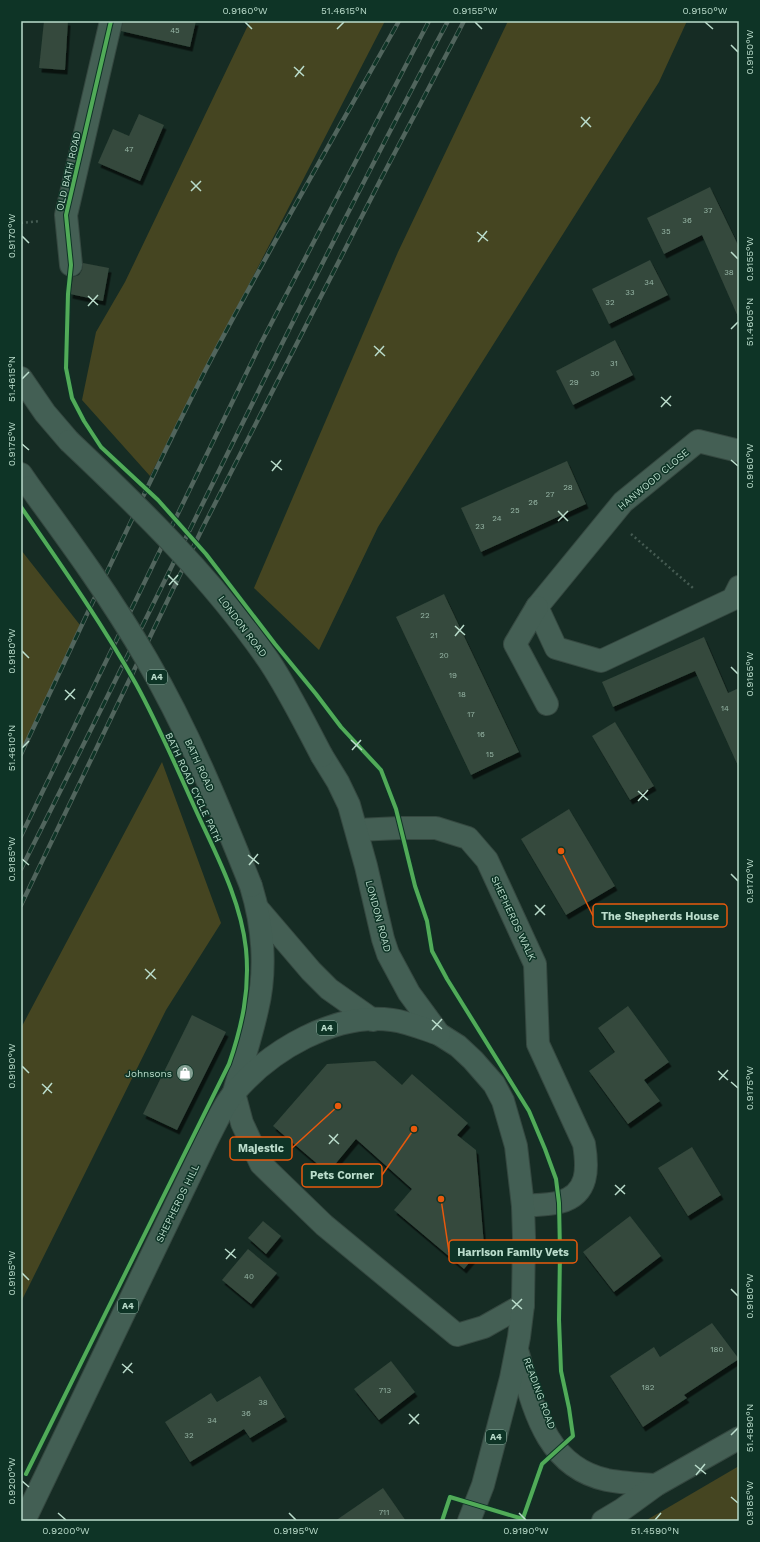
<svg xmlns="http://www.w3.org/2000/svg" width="760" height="1542" viewBox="0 0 760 1542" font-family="'Work Sans',sans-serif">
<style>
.green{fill:#454521}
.building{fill:#34483c;filter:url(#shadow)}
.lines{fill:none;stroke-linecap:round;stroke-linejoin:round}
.minor-casing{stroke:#354840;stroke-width:24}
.major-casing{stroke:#354840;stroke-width:24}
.path{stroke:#455b52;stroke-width:2.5;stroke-dasharray:2 3;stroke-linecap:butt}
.minor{stroke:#445f54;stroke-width:22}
.major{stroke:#435f54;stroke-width:22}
.rail-casing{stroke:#51655d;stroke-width:4.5}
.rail{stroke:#0e3426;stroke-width:3;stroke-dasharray:9;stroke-linecap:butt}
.major-bridge-casing{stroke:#354840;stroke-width:24;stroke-linecap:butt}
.major-bridge{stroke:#435f54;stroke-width:22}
.cycleway-casing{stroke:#0e3426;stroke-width:6}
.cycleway{stroke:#51ab58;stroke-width:4}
.ticks{fill:none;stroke:#badccb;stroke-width:1.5}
.labels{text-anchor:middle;stroke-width:3;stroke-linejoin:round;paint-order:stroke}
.number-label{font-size:8px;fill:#98b7a7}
.shield{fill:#0e3426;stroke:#86aa9a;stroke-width:1}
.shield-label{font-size:9px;font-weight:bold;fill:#badccb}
.street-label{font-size:10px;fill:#badccb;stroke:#0e3426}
.poi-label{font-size:10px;fill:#badccb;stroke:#0e3426;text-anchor:end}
.leader{fill:none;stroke:#e8590c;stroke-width:1.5}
.callout-dot{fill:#e8590c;stroke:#0e3426;stroke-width:1.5}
.callout{fill:#0e3426;stroke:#e8590c;stroke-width:1.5}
.callout-label{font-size:11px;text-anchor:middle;font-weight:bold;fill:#badccb}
.neatline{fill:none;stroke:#badccb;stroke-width:1.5}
.ticks-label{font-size:10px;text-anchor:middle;fill:#badccb}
</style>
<defs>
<filter id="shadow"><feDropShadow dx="2.5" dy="4.5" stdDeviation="0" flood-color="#0009"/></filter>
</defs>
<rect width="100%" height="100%" fill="#162c24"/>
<!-- green -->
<g class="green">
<polygon points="250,21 385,21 150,476 82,400 96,332 125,282"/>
<polygon points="508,21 687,21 659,82 378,527 319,650 254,588 398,252"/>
<polygon points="21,550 80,625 21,755"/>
<polygon points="162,762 221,923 166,1010 21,1302 21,1028"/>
<polygon points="739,1466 739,1521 645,1521"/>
</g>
<!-- building -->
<g class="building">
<polygon points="44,21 68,21 65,70 39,68"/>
<polygon points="123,21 196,21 190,47 121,31"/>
<polygon points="139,114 164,125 140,181 98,163 113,129 129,136"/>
<polygon points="710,187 739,247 739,319 702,235 664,254 647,218"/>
<polygon points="650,260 668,295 609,324 592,289"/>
<polygon points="83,263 109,268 103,301 70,294 73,277 79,275 82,270"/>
<polygon points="615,340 633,375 573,405 556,371"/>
<polygon points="567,461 586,504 481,552 461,508"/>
<polygon points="444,594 519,752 471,775 396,617"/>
<polygon points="704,637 728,693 739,688 739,768 695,671 613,707 602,682"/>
<polygon points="615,722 654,786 630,800 592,736"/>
<polygon points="569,809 615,886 566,915 521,839"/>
<polygon points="628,1006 669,1062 644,1080 660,1101 628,1124 589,1071 615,1052 598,1028"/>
<polygon points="192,1015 226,1032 177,1130 143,1114"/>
<polygon points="375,1061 402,1085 412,1074 468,1123 457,1135 476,1150 484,1245 464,1269 394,1210 412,1189 356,1139 328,1173 273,1126 327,1064"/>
<polygon points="692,1147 721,1195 688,1216 658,1168"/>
<polygon points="630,1216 661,1256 614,1292 583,1252"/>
<polygon points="263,1221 281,1236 266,1254 248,1238"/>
<polygon points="248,1249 277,1273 251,1304 222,1280"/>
<polygon points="712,1323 739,1359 684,1395 687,1398 643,1427 610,1376 654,1347 660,1357"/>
<polygon points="391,1361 415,1392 379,1420 354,1389"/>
<polygon points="260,1376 285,1417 250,1438 244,1429 190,1462 165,1422 211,1393 217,1402"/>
<polygon points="383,1488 406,1521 335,1521"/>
</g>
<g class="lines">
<!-- minor casing -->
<g class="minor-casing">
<g id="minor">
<polyline points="71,265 66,215 111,21"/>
<polyline points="739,451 698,441 623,502 537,607 556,648 601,661 733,599 739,587"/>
<polyline points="537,607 515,644 547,704"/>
<path d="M357 830 400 828H436L468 838 487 860 535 964 538 1044 584 1144C588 1168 589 1194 560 1202 549 1205 535 1205 523 1206"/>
<polyline points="258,909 311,971 329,989 373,1020"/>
<polyline points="234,1093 242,1123 261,1164 324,1225 457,1335 484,1327 523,1305"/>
<path d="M517 1350C533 1404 543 1466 607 1480 623 1483 640 1484 656 1485"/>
<polyline points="603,1521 623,1509 656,1485 739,1438"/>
</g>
</g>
<!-- major casing -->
<g class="major-casing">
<g id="major">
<polyline points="21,378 45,413 69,441"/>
<polyline points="21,474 30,487"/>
<polyline points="322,756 338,782 349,805 366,866 383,939 388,954 409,993 439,1034 458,1046 473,1060 494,1084 503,1101 516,1146 523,1206 524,1237 523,1305 519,1337 511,1378 483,1485 469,1521"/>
<path d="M234 1092C242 1065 251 1037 257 1010 267 970 263 925 251 886"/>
<path d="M24 1521 208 1138C216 1123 223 1106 234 1093 270 1050 335 1012 392 1020 408 1022 424 1029 439 1034"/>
</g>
</g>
<!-- path -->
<g class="path">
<polyline points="21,223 40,221"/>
<polyline points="631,534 693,588"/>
</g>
<!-- minor -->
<use href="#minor" class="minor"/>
<!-- major -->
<use href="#major" class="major"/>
<!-- rail casing -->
<g class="rail-casing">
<g id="rail">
<path d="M21 754C82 626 141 496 206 369 267 252 334 137 399 21"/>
<polyline points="21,836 261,343 429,21"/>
<path d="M21 869C164 587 299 300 448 21"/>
<polyline points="21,905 202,529 382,177 464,21"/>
</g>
</g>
<!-- rail -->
<use href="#rail" class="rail"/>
<!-- major-bridge casing -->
<g class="major-bridge-casing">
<g id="major-bridge">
<path d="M69 441C141 509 212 578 269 661 289 691 305 724 322 756"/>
<path d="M30 487C71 543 112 599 147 660 189 732 220 809 251 886"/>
</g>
</g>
<!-- major-bridge -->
<use href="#major-bridge" class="major-bridge"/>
<!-- cycleway casing -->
<g class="cycleway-casing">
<g id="cycleway">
<polyline points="111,21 66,215 71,265 68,294 66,368 72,398 84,421 101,447 158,500 206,554 275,644 316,694 341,727 381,770 396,809 415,886 427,921 432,951 447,979 529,1111 545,1149 556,1179 559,1203 560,1252 559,1320 561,1371 569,1408 573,1436 542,1464 522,1521"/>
<path d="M21 507C61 565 101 622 136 684 159 726 178 771 198 815 218 858 241 902 246 949 250 990 242 1026 229 1064L26 1474"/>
<polyline points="442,1521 450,1497 523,1519"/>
</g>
</g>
<!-- cycleway -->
<use href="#cycleway" class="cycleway"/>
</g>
<!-- ticks -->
<path class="ticks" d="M245 22 252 29M475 22 482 29M705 22 713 29M337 29 344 22M731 45 738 52M294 67 304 76M295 77 304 66M581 117 591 127M581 127 590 117M191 181 201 191M191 191 201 181M477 232 488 241M22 236 29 243M478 242 487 231M731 252 738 259M88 296 98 305M88 306 98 295M731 329 738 322M374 346 385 356M375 356 384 346M22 379 29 372M661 397 671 406M661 407 671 396M22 444 29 450M731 460 738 466M271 461 282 470M272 471 281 460M558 511 568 521M558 521 568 511M168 575 178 585M169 585 178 575M455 626 465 635M455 636 464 625M22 651 29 658M731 667 738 674M65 690 75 699M65 700 75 689M351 740 362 750M22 748 29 741M352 750 361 740M638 791 648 800M638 801 648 790M248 855 259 864M22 859 29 865M249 865 258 854M731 874 738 881M535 905 545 915M535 915 545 905M145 969 156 979M146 979 155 969M432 1020 442 1029M432 1030 442 1019M22 1066 29 1073M718 1071 728 1080M719 1080 728 1070M731 1082 738 1088M42 1084 52 1093M43 1094 52 1083M329 1135 339 1144M329 1144 338 1134M615 1185 625 1194M615 1195 625 1185M225 1249 236 1258M226 1259 235 1249M22 1273 29 1280M731 1289 738 1296M512 1300 522 1309M512 1309 522 1299M122 1364 133 1373M123 1373 132 1363M409 1414 419 1424M409 1424 419 1414M731 1435 738 1428M695 1465 706 1474M696 1475 705 1464M22 1481 29 1487M731 1497 738 1503M58 1513 66 1520M289 1513 296 1520M519 1513 526 1520M655 1520 661 1513"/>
<!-- icons -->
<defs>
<g id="shop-disc" transform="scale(0.9)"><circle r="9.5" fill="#819e91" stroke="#0e3426"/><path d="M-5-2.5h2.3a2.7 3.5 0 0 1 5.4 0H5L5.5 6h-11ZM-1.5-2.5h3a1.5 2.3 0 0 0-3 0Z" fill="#fff"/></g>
</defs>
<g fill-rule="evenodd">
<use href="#shop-disc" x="185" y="1073"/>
</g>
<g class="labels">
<!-- number labels -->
<g class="number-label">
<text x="175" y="33">45</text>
<text x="129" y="152">47</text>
<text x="708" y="213">37</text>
<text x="687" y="223">36</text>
<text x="666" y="234">35</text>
<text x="729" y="275">38</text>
<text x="649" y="285">34</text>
<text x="630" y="295">33</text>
<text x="610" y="305">32</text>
<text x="614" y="366">31</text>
<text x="595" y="376">30</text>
<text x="574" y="385">29</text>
<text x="568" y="490">28</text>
<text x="550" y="497">27</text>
<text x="533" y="505">26</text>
<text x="515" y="513">25</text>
<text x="497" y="521">24</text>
<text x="480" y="529">23</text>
<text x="425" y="618">22</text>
<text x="434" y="638">21</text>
<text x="444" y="658">20</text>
<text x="453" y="678">19</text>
<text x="462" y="697">18</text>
<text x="725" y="711">14</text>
<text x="471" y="717">17</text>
<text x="481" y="737">16</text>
<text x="490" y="757">15</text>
<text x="249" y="1279">40</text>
<text x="717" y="1352">180</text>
<text x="648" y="1390">182</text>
<text x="385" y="1393">713</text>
<text x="263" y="1405">38</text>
<text x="246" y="1416">36</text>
<text x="212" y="1423">34</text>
<text x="189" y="1438">32</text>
<text x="384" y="1515">711</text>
</g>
<!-- shield labels -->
<g class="shield">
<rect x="147" y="670" width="20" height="14" rx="3"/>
<rect x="317" y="1021" width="20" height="14" rx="3"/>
<rect x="118" y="1299" width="20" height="14" rx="3"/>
<rect x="486" y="1430" width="20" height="14" rx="3"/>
</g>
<g class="shield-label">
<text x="157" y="680">A4</text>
<text x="327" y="1031">A4</text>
<text x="128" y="1309">A4</text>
<text x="496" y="1440">A4</text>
</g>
<!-- street labels -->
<g class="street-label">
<text transform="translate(68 171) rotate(-77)" y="4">OLD BATH ROAD</text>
<text transform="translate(653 479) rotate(-40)" y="4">HANWOOD CLOSE</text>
<text transform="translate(243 626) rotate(53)" y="4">LONDON ROAD</text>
<text transform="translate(200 765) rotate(65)" y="4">BATH ROAD</text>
<text transform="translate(194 787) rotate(65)" y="4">BATH ROAD CYCLE PATH</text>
<text transform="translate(379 916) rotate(75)" y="4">LONDON ROAD</text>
<text transform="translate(514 918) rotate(65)" y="4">SHEPHERDS WALK</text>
<text transform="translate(177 1203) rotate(-64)" y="4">SHEPHERDS HILL</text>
<text transform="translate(540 1393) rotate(70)" y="4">READING ROAD</text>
</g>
<!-- poi labels -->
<g class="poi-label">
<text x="172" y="1077">Johnsons</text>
</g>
</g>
<!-- callouts -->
<path class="leader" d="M561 851L593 916M338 1106L292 1148M414 1129L382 1175M441 1199L449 1252"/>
<g class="callout-dot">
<circle cx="561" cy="851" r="4"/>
<circle cx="338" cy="1106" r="4"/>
<circle cx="414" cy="1129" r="4"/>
<circle cx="441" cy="1199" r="4"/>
</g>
<g class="callout">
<rect x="593" y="904" width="134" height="23" rx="4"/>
<rect x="230" y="1137" width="62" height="23" rx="4"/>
<rect x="302" y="1164" width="80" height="23" rx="4"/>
<rect x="449" y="1240" width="128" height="23" rx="4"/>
</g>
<g class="callout-label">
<text x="660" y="920">The Shepherds House</text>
<text x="261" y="1152">Majestic</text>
<text x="342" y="1179">Pets Corner</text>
<text x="513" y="1256">Harrison Family Vets</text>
</g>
<!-- border -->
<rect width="760" height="1542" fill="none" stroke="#0e3426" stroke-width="44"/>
<rect x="22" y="22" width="716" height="1498" class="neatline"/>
<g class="ticks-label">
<text x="245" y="14">0.9160°W</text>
<text x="344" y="14">51.4615°N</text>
<text x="475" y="14">0.9155°W</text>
<text x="705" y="14">0.9150°W</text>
<text transform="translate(749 52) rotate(-90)" y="4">0.9150°W</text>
<text transform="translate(11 236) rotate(-90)" y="4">0.9170°W</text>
<text transform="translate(749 259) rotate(-90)" y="4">0.9155°W</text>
<text transform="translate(749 322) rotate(-90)" y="4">51.4605°N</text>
<text transform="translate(11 379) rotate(-90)" y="4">51.4615°N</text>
<text transform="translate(11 444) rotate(-90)" y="4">0.9175°W</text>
<text transform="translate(749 466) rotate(-90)" y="4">0.9160°W</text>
<text transform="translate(11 651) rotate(-90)" y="4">0.9180°W</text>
<text transform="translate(749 674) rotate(-90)" y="4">0.9165°W</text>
<text transform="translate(11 748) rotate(-90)" y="4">51.4610°N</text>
<text transform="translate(11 859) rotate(-90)" y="4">0.9185°W</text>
<text transform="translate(749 881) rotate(-90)" y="4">0.9170°W</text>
<text transform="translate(11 1066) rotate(-90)" y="4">0.9190°W</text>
<text transform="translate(749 1088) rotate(-90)" y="4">0.9175°W</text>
<text transform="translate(11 1273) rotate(-90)" y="4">0.9195°W</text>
<text transform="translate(749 1296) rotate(-90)" y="4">0.9180°W</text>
<text transform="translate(749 1428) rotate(-90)" y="4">51.4590°N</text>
<text transform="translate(11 1481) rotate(-90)" y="4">0.9200°W</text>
<text transform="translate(749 1503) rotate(-90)" y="4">0.9185°W</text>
<text x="66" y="1534">0.9200°W</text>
<text x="296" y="1534">0.9195°W</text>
<text x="526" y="1534">0.9190°W</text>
<text x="655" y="1534">51.4590°N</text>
</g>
</svg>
